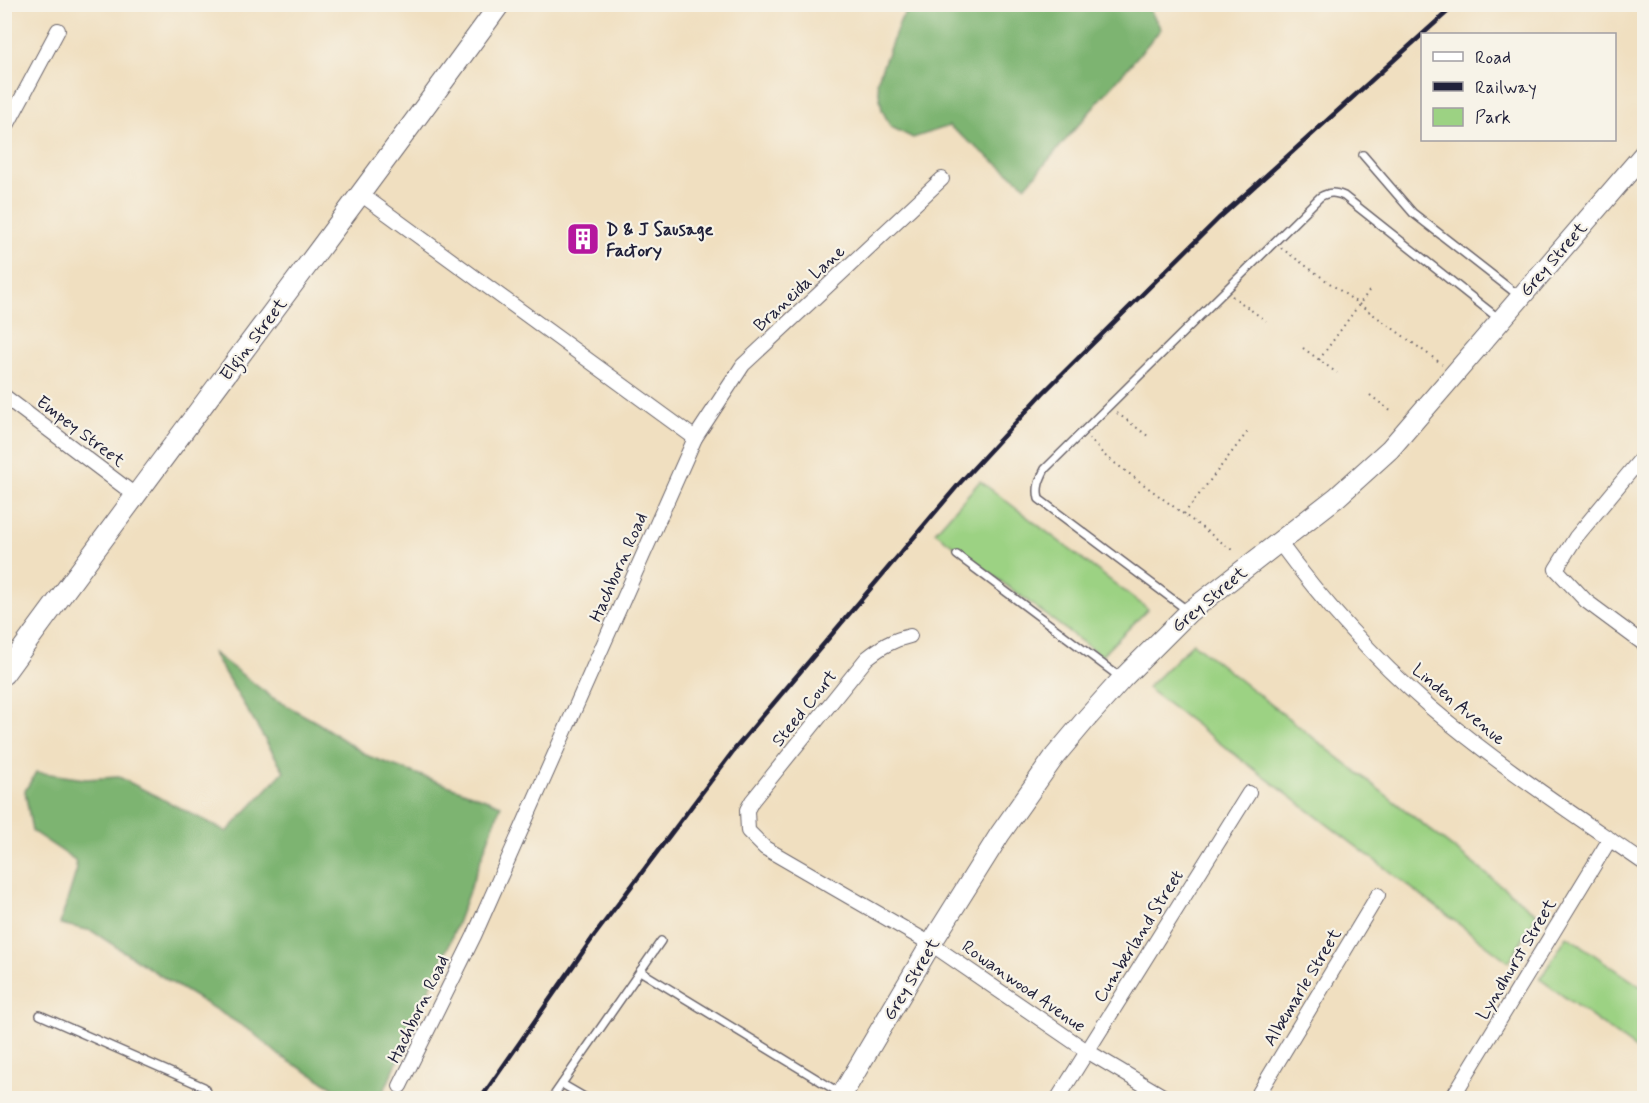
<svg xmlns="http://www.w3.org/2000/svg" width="1649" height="1103" viewBox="0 0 1649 1103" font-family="Mynerve,sans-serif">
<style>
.green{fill:#9cd283;stroke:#5f7a5f;stroke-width:1.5}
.forest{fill:#7db471;stroke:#506b56;stroke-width:1.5}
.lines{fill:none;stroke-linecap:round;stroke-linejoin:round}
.lane-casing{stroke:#6a646a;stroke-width:10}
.street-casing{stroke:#6a646a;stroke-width:16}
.secondary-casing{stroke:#6a646a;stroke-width:22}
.path{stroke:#6a646a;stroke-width:2;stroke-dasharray:1.5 4.5;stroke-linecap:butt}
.lane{stroke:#fff;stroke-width:7}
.street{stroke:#fff;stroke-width:14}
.secondary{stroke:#fff;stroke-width:20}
.rail{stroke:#22223b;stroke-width:4.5}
.labels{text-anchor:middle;stroke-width:4.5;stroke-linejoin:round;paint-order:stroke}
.poi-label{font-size:18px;font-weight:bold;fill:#22223b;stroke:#f7f3e8;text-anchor:start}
.street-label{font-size:18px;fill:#22223b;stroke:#f7f3e8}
</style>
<rect width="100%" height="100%" fill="#f7f3e8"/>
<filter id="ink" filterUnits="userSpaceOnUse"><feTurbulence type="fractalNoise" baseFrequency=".0167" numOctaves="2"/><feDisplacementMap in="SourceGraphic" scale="12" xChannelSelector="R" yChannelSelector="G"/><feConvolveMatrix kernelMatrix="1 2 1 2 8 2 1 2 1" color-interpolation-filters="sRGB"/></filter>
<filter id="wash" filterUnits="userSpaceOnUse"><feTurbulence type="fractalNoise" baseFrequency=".008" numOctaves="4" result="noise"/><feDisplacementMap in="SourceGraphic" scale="24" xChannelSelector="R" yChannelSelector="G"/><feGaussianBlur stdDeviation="1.35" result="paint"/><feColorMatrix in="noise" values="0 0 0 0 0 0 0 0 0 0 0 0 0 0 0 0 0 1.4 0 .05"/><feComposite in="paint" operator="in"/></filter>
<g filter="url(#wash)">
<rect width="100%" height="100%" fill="#f0dfc0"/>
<!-- green -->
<g class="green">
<polygon points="980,481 1148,609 1101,656 935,532"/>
<polygon points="1193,643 1537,914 1509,962 1147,688"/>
<polygon points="1567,936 1644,989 1644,1055 1540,979"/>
</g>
<!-- forest -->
<g class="forest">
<polygon points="912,5 1147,5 1161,29 1026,186 949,126 913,138 891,127 882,110 877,81 901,19"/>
<polygon points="212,652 273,698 318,723 368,756 501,805 449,945 381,1098 340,1098 340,1091 280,1056 251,1031 169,981 92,931 60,924 77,869 75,860 32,831 25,791 36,772 85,779 119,777 227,832 284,771"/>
</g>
</g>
<g filter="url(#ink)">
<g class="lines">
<!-- lane casing -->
<g class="lane-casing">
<g id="lane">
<polyline points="1363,155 1413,213 1518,295"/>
<polyline points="957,555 1121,678"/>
<path d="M1187 610 1039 499C1036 487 1040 479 1045 469L1320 197C1329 192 1334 192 1344 196L1498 318"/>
<polyline points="640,971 840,1093"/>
<polyline points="40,1015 204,1087 209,1098"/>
<polyline points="562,1084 586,1098"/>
<polyline points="552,1098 661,941"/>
</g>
</g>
<!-- street casing -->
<g class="street-casing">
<g id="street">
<polyline points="4,131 58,30"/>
<polyline points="362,195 695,438"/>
<polyline points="4,396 135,495"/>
<polyline points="1644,455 1576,537 1556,569 1586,601 1644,644"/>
<path d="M1279 542C1323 602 1374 658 1430 707 1497 764 1572 813 1644 863"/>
<path d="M910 636C892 640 881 647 867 658L752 801 747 810 748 831 765 848 931 944 1087 1051 1166 1098"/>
<polyline points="400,1086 474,936 695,438 743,365 942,179"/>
<polyline points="1058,1098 1249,793"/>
<polyline points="1256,1098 1378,895"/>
<polyline points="1452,1098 1610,839"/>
</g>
</g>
<!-- secondary casing -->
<g class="secondary-casing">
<g id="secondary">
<path d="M4 674C168 449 337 229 500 4"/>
<polyline points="840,1098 931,944 1000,834 1055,756 1087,718 1122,679 1189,612 1337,497 1390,449 1644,154"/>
</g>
</g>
<!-- path -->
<g class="path">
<polyline points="1281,248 1442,364"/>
<polyline points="1232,296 1266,321"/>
<polyline points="1303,348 1337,373"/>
<polyline points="1319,360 1369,291"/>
<polyline points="1370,395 1392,412"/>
<polyline points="1117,413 1148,436"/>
<polyline points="1089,438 1104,455 1232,550"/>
<polyline points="1184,514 1249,430"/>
</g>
<!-- lane -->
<use href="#lane" class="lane"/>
<!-- street -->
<use href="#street" class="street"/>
<!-- secondary -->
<use href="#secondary" class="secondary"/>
<!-- rail -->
<polyline class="rail" points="481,1098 594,936 734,750 959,484 1043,393 1218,219 1456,4"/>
</g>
</g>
<!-- icons -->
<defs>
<g id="building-square" transform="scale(1.725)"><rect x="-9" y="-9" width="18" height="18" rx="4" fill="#b5179e" stroke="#f7f3e8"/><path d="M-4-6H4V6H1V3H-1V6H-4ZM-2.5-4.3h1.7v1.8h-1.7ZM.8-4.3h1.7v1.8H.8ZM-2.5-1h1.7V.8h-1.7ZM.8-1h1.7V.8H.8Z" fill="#fff"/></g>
</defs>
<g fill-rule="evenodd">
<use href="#building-square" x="583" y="239"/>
</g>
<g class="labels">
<!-- poi labels -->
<g class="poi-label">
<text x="606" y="235">D &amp; J Sausage<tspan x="606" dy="21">Factory</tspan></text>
</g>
<!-- street labels -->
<g class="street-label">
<text transform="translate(1553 259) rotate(-49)" y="6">Grey Street</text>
<text transform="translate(799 288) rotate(-43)" y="6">Braneida Lane</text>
<text transform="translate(253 339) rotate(-53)" y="6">Elgin Street</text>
<text transform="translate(81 431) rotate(37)" y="6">Empey Street</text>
<text transform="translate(618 567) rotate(-66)" y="6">Hachborn Road</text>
<text transform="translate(1209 599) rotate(-40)" y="6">Grey Street</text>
<text transform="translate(1459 704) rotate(40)" y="6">Linden Avenue</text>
<text transform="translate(804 708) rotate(-51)" y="6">Steed Court</text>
<text transform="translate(1138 936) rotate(-58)" y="6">Cumberland Street</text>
<text transform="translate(1516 959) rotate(-59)" y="6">Lyndhurst Street</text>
<text transform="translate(911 979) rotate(-59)" y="6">Grey Street</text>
<text transform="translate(1024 986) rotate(35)" y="6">Rowanwood Avenue</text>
<text transform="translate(1302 987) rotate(-59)" y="6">Albemarle Street</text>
<text transform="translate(418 1009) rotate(-64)" y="6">Hachborn Road</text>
</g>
</g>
<!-- margin -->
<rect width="1649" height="1103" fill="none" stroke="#f7f3e8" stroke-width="24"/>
<!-- legend -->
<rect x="1421" y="33" width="195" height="108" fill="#f7f3e8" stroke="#a29fa3" stroke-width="1.5"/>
<rect x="1433" y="52" width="30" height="9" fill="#ffffff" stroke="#a29fa3" stroke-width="1.5"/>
<text x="1475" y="63" font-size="18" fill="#22223b">Road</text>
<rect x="1433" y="82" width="30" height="9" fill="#22223b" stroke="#a29fa3" stroke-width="1.5"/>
<text x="1475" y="93" font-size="18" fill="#22223b">Railway</text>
<rect x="1433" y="108" width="30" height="18" fill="#9cd283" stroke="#a29fa3" stroke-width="1.5"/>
<text x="1475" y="123" font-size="18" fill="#22223b">Park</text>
</svg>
